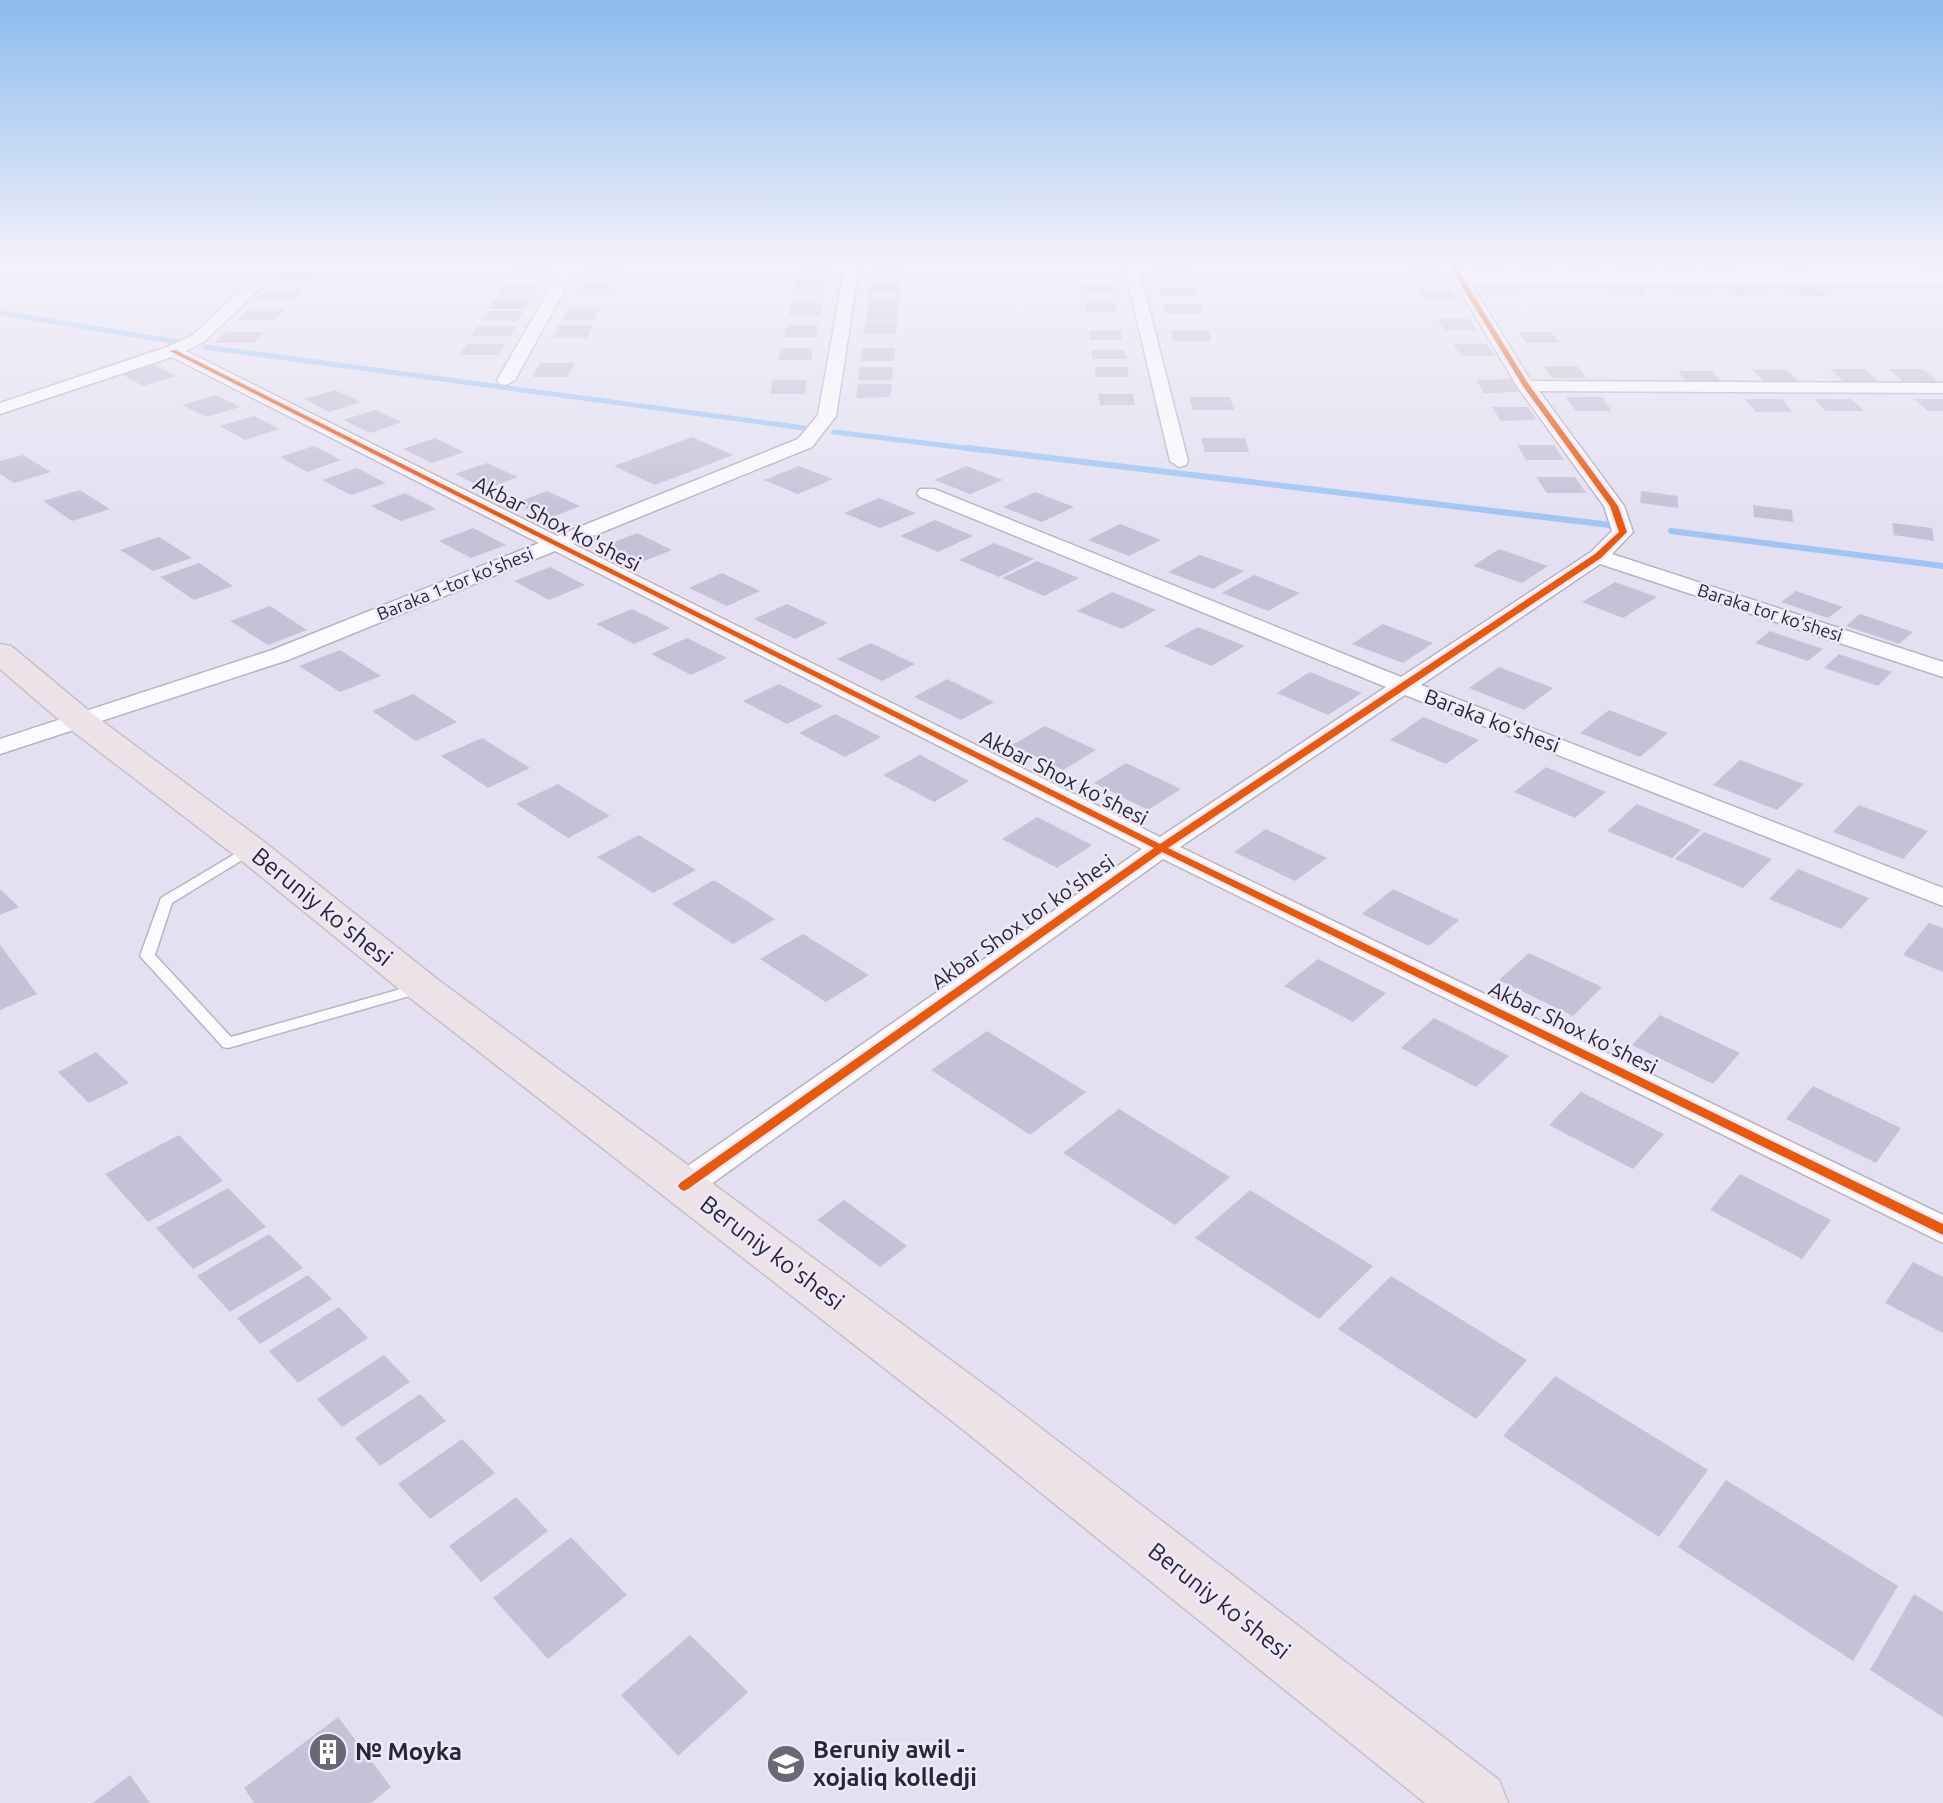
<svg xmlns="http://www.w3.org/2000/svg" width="1943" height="1803" viewBox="0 0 1943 1803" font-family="Ubuntu,sans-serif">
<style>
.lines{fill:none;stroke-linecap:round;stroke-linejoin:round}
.stream-far1{stroke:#9fc5f6;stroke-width:5}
.stream{stroke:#9fc5f6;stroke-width:6}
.building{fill:#c7c1d8}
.service-casing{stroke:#b7b4c2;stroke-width:3}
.minor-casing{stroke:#b7b4c2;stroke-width:3}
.primary-casing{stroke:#c3c1c9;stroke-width:3}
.service{fill:#fbfafd;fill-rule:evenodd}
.minor{fill:#fbfafd;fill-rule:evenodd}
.primary{fill:#ece2e7;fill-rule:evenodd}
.cycleway-casing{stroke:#ede8fc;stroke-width:5}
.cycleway{fill:#e8590c;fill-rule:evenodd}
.labels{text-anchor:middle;stroke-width:5;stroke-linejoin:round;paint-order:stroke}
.far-street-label{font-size:18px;fill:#2a2733;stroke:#ede8fc}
.street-label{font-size:21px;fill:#2a2733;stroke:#ede8fc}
.near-street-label{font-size:24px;fill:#2a2733;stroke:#ede8fc}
.near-poi-label{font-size:24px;font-weight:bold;fill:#2a2733;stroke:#ede8fc;text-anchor:start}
</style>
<rect width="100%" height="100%" fill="#e4e0f2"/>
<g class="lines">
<!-- stream-far1 -->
<g class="stream-far1">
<polyline points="0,313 179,342"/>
<polyline points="205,347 804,428"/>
<polyline points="834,432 982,450"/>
</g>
<!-- stream -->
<g class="stream">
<polyline points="967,448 1619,526"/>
<polyline points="1671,531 1943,566"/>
</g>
</g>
<!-- building -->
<g class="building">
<polygon points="591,265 622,265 618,273 586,273"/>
<polygon points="873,265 902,265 901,274 871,274"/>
<polygon points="1152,265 1187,265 1189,271 1154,271"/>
<polygon points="1403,265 1434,265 1438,272 1408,272"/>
<polygon points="1469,265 1499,265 1506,274 1476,274"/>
<polygon points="1512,265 1541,265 1549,274 1519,274"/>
<polygon points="1563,265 1592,265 1601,274 1571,274"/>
<polygon points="1615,265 1645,265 1653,274 1623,274"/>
<polygon points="1662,265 1691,265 1701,274 1671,274"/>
<polygon points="1698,265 1728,265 1737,273 1707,274"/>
<polygon points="1774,265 1803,265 1814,274 1784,274"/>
<polygon points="1913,265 1943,265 1943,273 1924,273"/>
<polygon points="514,267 549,267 544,276 509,276"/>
<polygon points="800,268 829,268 827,278 798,278"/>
<polygon points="284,272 319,272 311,281 275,281"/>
<polygon points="797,279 827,279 824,290 794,290"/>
<polygon points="870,282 899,282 899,293 868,293"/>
<polygon points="581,284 613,284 608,295 575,295"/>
<polygon points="503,285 538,285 533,295 496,295"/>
<polygon points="1082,285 1112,285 1114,293 1083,293"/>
<polygon points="1484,286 1516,286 1522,295 1490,295"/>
<polygon points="1609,286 1641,286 1649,295 1617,295"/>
<polygon points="1667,286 1699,286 1708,295 1676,295"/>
<polygon points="1729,286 1761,286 1771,295 1739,295"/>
<polygon points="1786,286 1818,287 1829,296 1797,296"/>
<polygon points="1159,287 1195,287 1198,296 1161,296"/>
<polygon points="267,289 303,289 294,299 257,299"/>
<polygon points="1418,289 1449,289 1456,299 1425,299"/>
<polygon points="869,297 899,297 897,321 866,321"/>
<polygon points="495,299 531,299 525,309 488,309"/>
<polygon points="792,303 822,303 820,315 789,315"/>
<polygon points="1084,303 1115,303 1117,312 1086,312"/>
<polygon points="1163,304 1200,304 1203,314 1166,314"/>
<polygon points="601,307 595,320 562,320 569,308"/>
<polygon points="248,309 285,309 275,320 238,320"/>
<polygon points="487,311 524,311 518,321 480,321"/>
<polygon points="1437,319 1470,319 1477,330 1444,330"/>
<polygon points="865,322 897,322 896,334 864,334"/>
<polygon points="559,325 593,325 587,338 552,338"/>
<polygon points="786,325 818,325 816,337 784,337"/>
<polygon points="478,326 516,326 510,336 471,336"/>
<polygon points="1171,330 1208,330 1212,341 1173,341"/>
<polygon points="1089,331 1121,331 1122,340 1090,340"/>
<polygon points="226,332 264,332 254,343 215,343"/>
<polygon points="1518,332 1551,332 1560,343 1527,343"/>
<polygon points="467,344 505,344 499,355 459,355"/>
<polygon points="1453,344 1487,344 1495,356 1461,356"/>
<polygon points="781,348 813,348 811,360 778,360"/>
<polygon points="862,348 895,348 894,361 861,361"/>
<polygon points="1091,350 1124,350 1126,359 1093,359"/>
<polygon points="540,363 575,363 568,377 532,377"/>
<polygon points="154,365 176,376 143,386 121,374"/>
<polygon points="1543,366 1577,366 1586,378 1552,378"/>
<polygon points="860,367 893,367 892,380 858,380"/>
<polygon points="1094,367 1127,367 1129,377 1096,377"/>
<polygon points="1830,369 1864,369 1879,382 1844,382"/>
<polygon points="1889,369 1923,369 1938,382 1904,382"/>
<polygon points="1753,370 1787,370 1800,383 1765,383"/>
<polygon points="1678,371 1712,371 1724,384 1689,384"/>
<polygon points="1511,379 1519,392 1484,393 1476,380"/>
<polygon points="773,380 807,380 805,394 770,394"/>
<polygon points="858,384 892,384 890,397 856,398"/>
<polygon points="335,390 361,402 329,412 304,399"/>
<polygon points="1098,394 1133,394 1135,405 1100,405"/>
<polygon points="216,395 240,407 206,417 182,405"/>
<polygon points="1189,397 1230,397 1234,410 1193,410"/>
<polygon points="1566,397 1602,397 1612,411 1576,411"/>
<polygon points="1745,399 1782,399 1793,412 1756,412"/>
<polygon points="1814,399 1851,399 1864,411 1826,411"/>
<polygon points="1914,399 1943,399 1943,411 1928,411"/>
<polygon points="1492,407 1528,407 1537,420 1501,421"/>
<polygon points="375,410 402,422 370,433 343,420"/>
<polygon points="254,416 279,429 245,440 220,426"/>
<polygon points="692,437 733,455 655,485 614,466"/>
<polygon points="435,438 464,452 432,463 403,449"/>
<polygon points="1201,438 1245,438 1249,452 1205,452"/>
<polygon points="1517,445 1554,445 1564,460 1526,460"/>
<polygon points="314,446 341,460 307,472 280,457"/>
<polygon points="23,455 51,472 14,483 0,474 0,461"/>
<polygon points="487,463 518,477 485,489 455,474"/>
<polygon points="799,466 833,479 798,494 764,480"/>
<polygon points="966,466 1003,480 970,494 934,480"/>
<polygon points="357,468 386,483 351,495 322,480"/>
<polygon points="1536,477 1575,477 1586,493 1547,493"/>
<polygon points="80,490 110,509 72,521 43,501"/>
<polygon points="547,491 580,506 547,519 515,503"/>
<polygon points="1641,491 1678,496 1678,508 1640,503"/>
<polygon points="1035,492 1074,507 1042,522 1003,507"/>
<polygon points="405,493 436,509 401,521 371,506"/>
<polygon points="879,498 916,513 880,528 844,513"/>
<polygon points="1753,505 1792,510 1793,522 1754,517"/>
<polygon points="935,520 973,536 938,552 900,536"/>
<polygon points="1892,523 1932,528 1934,541 1894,535"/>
<polygon points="1120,524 1161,540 1129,556 1088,540"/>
<polygon points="473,528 506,545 471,558 439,541"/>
<polygon points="637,533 672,550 639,563 604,546"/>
<polygon points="159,537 192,558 153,571 120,550"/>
<polygon points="994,543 1034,559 999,577 959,560"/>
<polygon points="1499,549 1548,566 1522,583 1473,566"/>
<polygon points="1200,555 1244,571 1213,589 1168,572"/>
<polygon points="1037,561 1079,578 1044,596 1002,578"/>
<polygon points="199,563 233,586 194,600 160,577"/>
<polygon points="550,567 585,585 549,600 514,581"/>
<polygon points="722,573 760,591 727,606 689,588"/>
<polygon points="1254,575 1300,593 1268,611 1222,593"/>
<polygon points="1615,582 1657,597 1623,618 1582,602"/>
<polygon points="1796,591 1843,607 1828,618 1781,602"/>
<polygon points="1112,592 1156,610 1122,629 1077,611"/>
<polygon points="787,604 828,623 795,639 754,619"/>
<polygon points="270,606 307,630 268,645 230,621"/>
<polygon points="632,609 670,628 634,644 596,624"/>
<polygon points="1860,614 1913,632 1899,644 1846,626"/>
<polygon points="1383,624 1433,643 1403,663 1352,644"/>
<polygon points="1198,627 1245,646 1211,666 1164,646"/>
<polygon points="1770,631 1823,649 1808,661 1755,643"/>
<polygon points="687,638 727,658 691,675 651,654"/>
<polygon points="871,643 915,664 882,681 837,659"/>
<polygon points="340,650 381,676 340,692 299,666"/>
<polygon points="1839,654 1892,672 1878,686 1824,668"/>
<polygon points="1499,667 1553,688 1524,710 1469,688"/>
<polygon points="1310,672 1362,693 1328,715 1277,693"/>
<polygon points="947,679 994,702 961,720 914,697"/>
<polygon points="779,684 823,706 787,724 743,701"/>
<polygon points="413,694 457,722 416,741 372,711"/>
<polygon points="1609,710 1668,733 1640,757 1580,733"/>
<polygon points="835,714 881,737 845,757 799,733"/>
<polygon points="1423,717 1479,740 1446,764 1390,740"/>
<polygon points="1045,726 1096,750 1063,770 1012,745"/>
<polygon points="482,738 530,768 488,788 441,756"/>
<polygon points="920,755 969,781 934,802 883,775"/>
<polygon points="1740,760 1804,784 1777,810 1713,785"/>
<polygon points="1126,763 1181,789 1148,810 1094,783"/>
<polygon points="1546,767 1606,792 1575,818 1514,792"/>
<polygon points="558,784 610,816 568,838 516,804"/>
<polygon points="1637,804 1701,830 1672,858 1607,831"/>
<polygon points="1859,805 1928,831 1903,859 1833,832"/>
<polygon points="1037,817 1092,845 1057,868 1002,839"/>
<polygon points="1266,829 1327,858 1295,881 1234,852"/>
<polygon points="1704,832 1772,859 1743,888 1675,859"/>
<polygon points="639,835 696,870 653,893 597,857"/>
<polygon points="1798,869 1869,898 1841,929 1769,899"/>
<polygon points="714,880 775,919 733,944 672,904"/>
<polygon points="0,889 19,907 0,915"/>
<polygon points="1393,889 1459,920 1429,946 1362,914"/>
<polygon points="1929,923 1943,928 1943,972 1903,955"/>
<polygon points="803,934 869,975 826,1002 760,959"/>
<polygon points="0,945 37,994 0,1010"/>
<polygon points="1529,953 1602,987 1573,1016 1499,980"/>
<polygon points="1318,959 1386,993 1353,1022 1284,986"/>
<polygon points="1660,1015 1740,1053 1713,1084 1632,1045"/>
<polygon points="1434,1018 1509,1056 1476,1087 1401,1048"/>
<polygon points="987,1031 1086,1092 1030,1135 931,1070"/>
<polygon points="96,1052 129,1083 89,1103 58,1072"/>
<polygon points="1813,1086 1901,1128 1876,1163 1786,1119"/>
<polygon points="1581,1092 1664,1134 1633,1169 1549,1125"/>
<polygon points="1119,1109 1230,1177 1175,1225 1063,1153"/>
<polygon points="179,1135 223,1181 148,1222 105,1174"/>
<polygon points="1740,1174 1831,1220 1802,1259 1710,1210"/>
<polygon points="228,1188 266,1227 193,1269 156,1228"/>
<polygon points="1250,1190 1373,1266 1319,1319 1195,1238"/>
<polygon points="844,1200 907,1246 880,1267 817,1220"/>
<polygon points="269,1234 303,1268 230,1312 197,1276"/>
<polygon points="1913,1262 1943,1277 1943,1333 1885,1303"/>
<polygon points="308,1275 332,1299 260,1344 237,1318"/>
<polygon points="1391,1276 1527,1360 1476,1419 1338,1329"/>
<polygon points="339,1307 368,1338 298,1383 269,1351"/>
<polygon points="384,1355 410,1382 342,1427 317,1399"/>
<polygon points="1555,1376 1708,1470 1659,1537 1503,1436"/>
<polygon points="420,1394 446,1421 380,1466 355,1438"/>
<polygon points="462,1439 495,1473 430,1519 398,1484"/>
<polygon points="1726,1480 1898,1586 1853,1661 1678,1547"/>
<polygon points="516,1497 548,1531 481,1582 449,1546"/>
<polygon points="571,1537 627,1595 548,1659 493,1598"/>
<polygon points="1914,1594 1943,1612 1943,1717 1870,1670"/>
<polygon points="690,1635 748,1692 678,1756 621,1695"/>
<polygon points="338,1717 391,1787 371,1803 254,1803 244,1788"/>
<polygon points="130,1775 150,1803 93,1803"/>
</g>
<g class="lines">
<!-- service casing -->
<g class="service-casing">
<polygon id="service" points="250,845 255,846 257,849 255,852 172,903 155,955 231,1037 422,983 427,985 429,988 427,991 228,1048 223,1047 140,956 161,898"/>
</g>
<!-- minor casing -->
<g class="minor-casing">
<g id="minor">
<polygon points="268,265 284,265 205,341 186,351 557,536 798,439 818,415 845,265 859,265 836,416 812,447 573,544 1160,837 1386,687 920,497 917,493 920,489 934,489 1401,677 1591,552 1612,531 1604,506 1517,386 1445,265 1459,265 1465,274 1943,274 1943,284 1471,284 1531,381 1943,383 1943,393 1539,391 1624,506 1633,532 1612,554 1943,662 1943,677 1600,564 1421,685 1943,888 1943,906 1405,695 1180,847 1943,1215 1943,1243 1163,859 696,1195 684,1198 672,1195 667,1186 672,1177 1142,849 555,551 288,660 0,754 0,739 272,650 539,543 172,357 0,414 0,403 167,347 193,335"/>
<polygon points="564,265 578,265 515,380 506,385 500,384 497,380"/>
<polygon points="1124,265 1138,265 1188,461 1186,465 1179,467 1170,461"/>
</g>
</g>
<!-- primary casing -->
<g class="primary-casing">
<polygon id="primary" points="0,644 11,646 94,715 263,841 437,979 999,1396 1499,1780 1508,1803 1425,1803 961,1428 409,997 237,857 70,729 0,669"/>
</g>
<!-- service -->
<use href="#service" class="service"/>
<!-- minor -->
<use href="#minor" class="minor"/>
<!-- primary -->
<use href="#primary" class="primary"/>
<!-- cycleway casing -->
<g class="cycleway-casing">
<polygon id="cycleway" points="1449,265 1455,265 1529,385 1618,506 1627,532 1601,558 1168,848 1943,1224 1943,1235 1162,852 688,1189 684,1191 680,1189 678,1186 680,1183 1154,848 170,351 175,350 1160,844 1595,554 1619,532 1610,506 1523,386"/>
</g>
<!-- cycleway -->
<use href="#cycleway" class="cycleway"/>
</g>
<!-- sky -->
<linearGradient id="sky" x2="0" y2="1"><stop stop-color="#8bbbee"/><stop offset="0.51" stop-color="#f3f1f9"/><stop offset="1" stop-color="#f3f1f9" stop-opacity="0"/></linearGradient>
<rect width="1943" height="517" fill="url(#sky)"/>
<!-- icons -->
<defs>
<g id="building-disc" transform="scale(2.0125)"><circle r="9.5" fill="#6b6876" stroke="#ede8fc"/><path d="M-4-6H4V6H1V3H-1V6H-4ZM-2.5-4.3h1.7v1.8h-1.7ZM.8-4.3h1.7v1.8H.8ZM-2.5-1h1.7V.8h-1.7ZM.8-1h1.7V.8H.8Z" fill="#fff"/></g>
<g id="university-disc" transform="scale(2.0125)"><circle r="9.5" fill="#6b6876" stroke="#ede8fc"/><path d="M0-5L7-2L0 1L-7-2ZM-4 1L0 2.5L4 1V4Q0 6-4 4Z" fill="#fff"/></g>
</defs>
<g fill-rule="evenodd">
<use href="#building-disc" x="328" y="1752"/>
<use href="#university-disc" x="786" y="1764"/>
</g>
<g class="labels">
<!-- far-street labels -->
<g class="far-street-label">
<text transform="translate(455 584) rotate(-22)" y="6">Baraka 1-tor ko'shesi</text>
<text transform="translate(1770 613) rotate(18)" y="6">Baraka tor ko'shesi</text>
</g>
<!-- street labels -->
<g class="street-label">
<text transform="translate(557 524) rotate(27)" y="7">Akbar Shox ko'shesi</text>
<text transform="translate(1492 721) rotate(21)" y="7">Baraka ko'shesi</text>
<text transform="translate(1064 778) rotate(27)" y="7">Akbar Shox ko'shesi</text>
<text transform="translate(1023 922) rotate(-35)" y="7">Akbar Shox tor ko'shesi</text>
<text transform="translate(1573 1028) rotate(26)" y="7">Akbar Shox ko'shesi</text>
</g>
<!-- near-street labels -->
<g class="near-street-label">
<text transform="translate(322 907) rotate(39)" y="8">Beruniy ko'shesi</text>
<text transform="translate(772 1253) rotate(37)" y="8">Beruniy ko'shesi</text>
<text transform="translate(1219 1601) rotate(38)" y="8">Beruniy ko'shesi</text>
</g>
<!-- near-poi labels -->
<g class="near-poi-label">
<text x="813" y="1758">Beruniy awil -<tspan x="813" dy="28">xojaliq kolledji</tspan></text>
<text x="355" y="1760">№ Moyka</text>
</g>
</g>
</svg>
